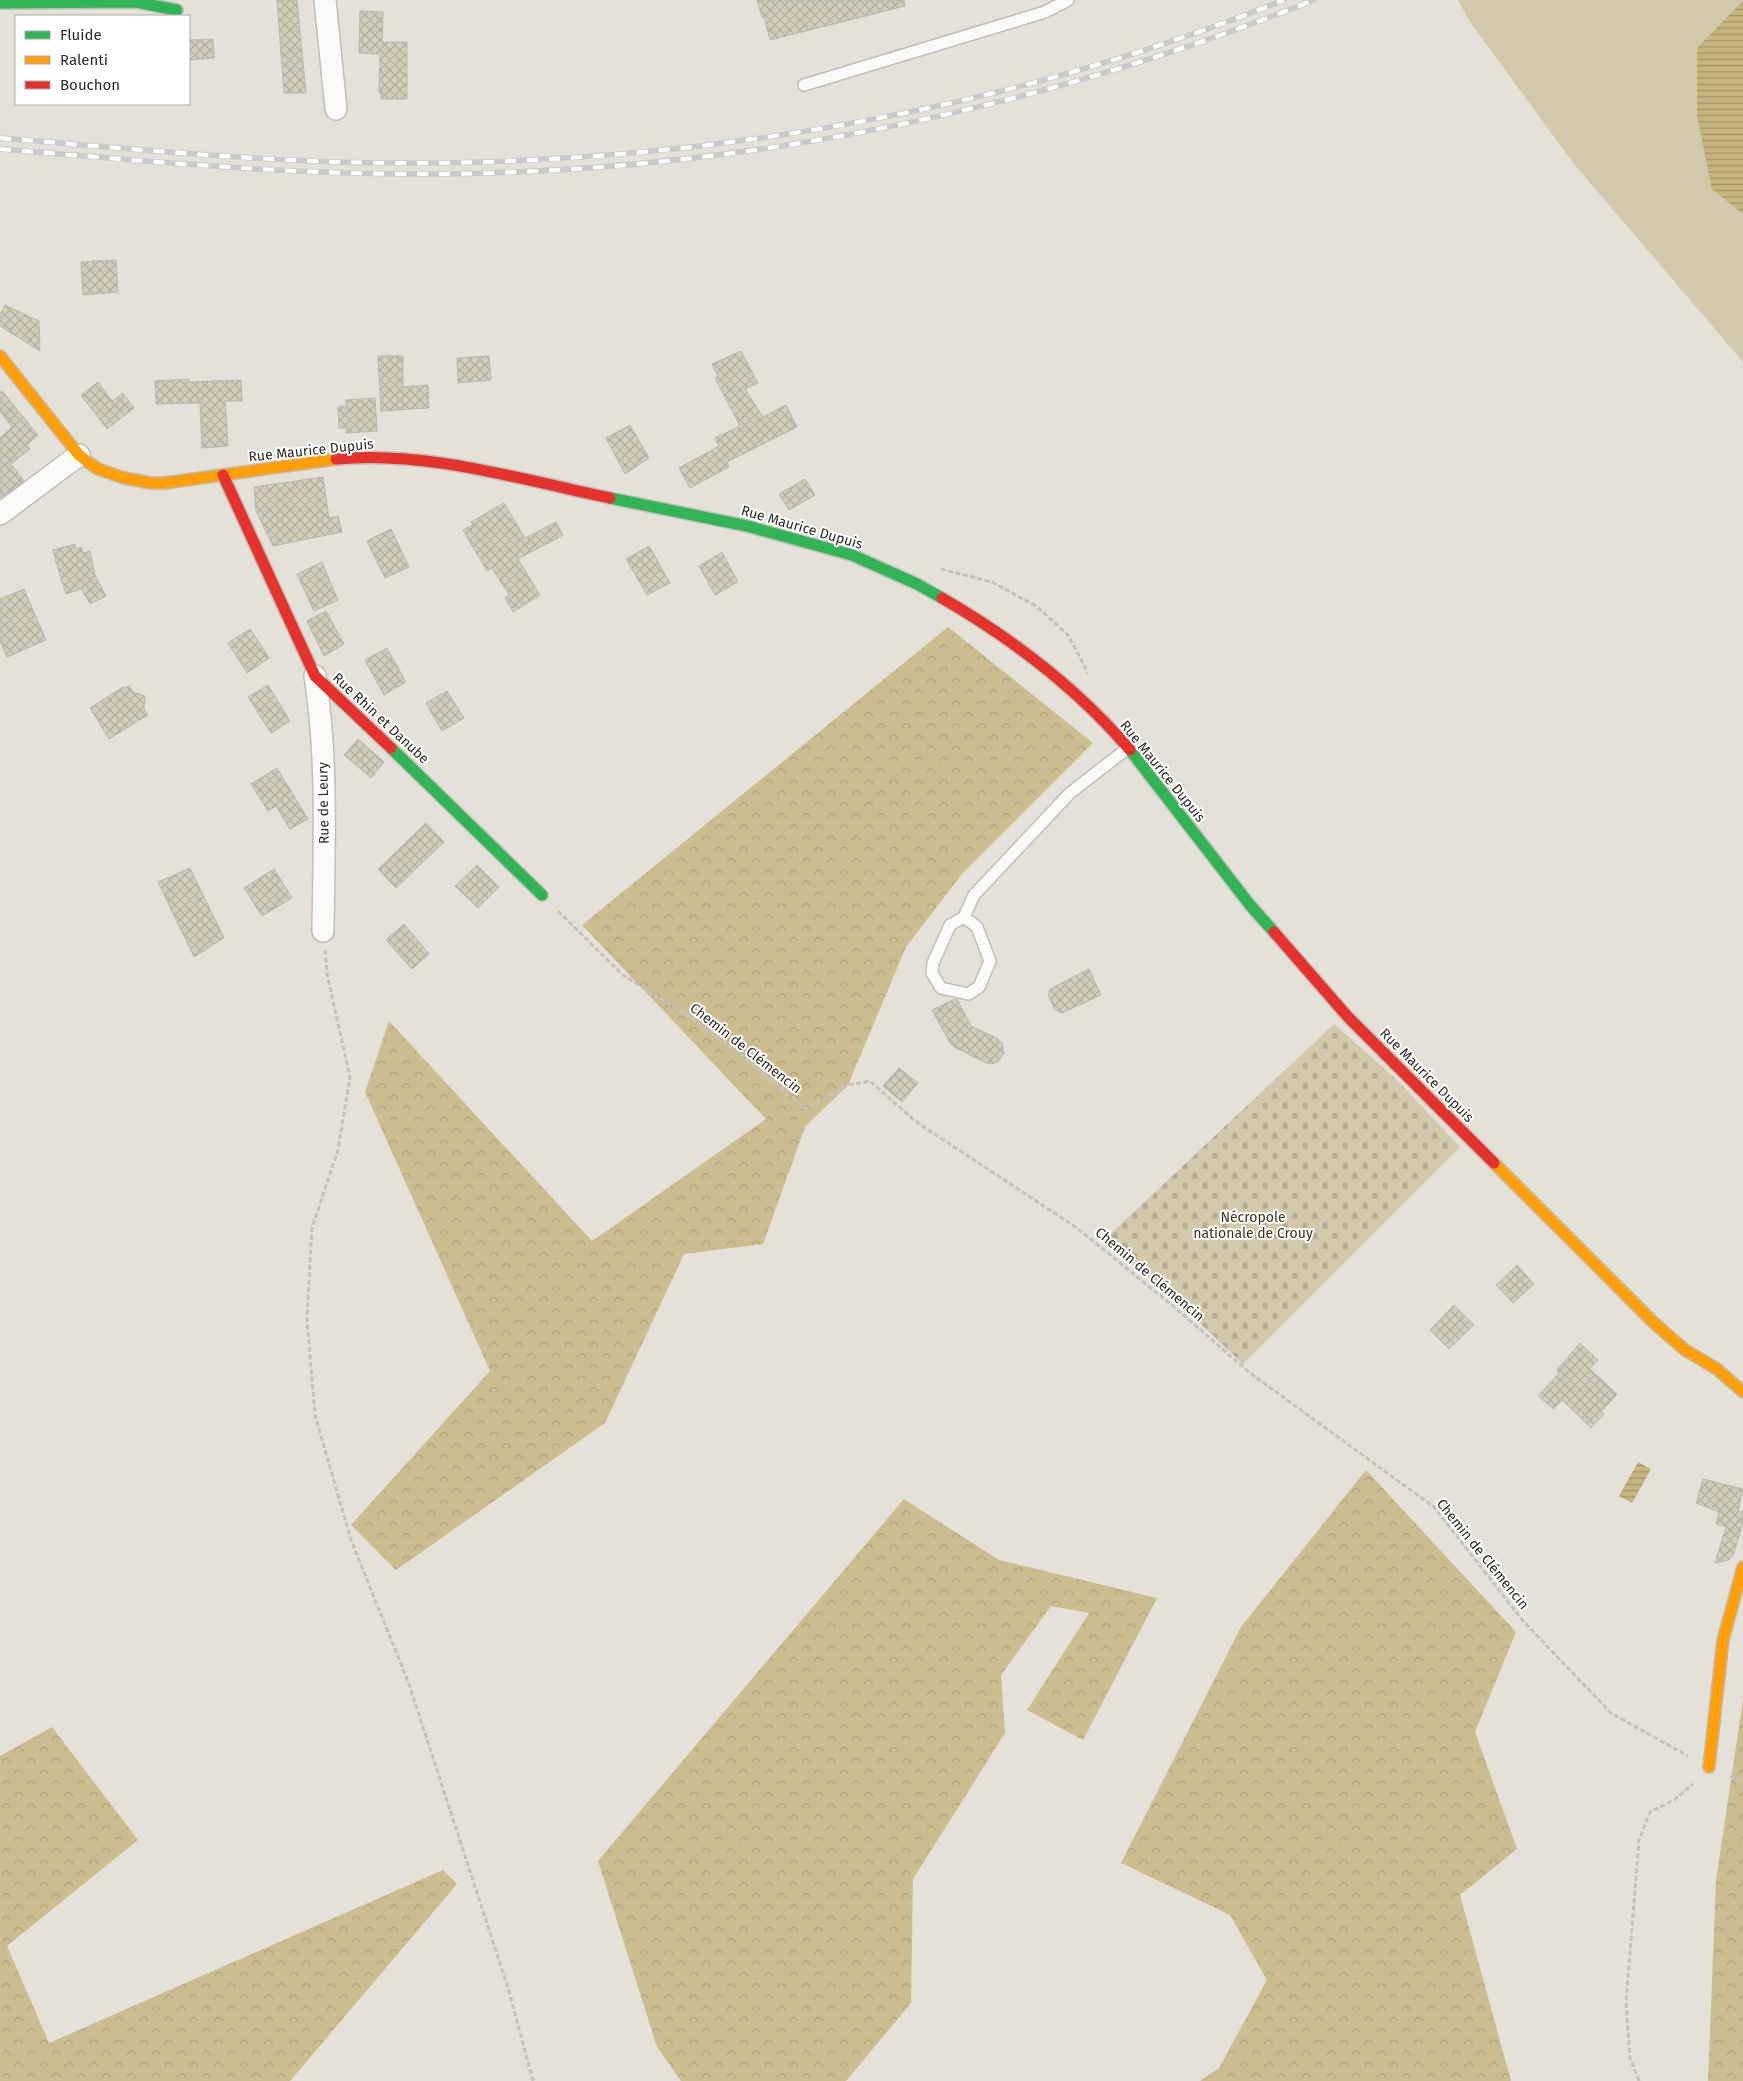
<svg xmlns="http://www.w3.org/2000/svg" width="1743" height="2081" viewBox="0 0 1743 2081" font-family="'Fira Sans',sans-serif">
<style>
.green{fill:#d2c8ac}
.forest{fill:url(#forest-crowns)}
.cemetery{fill:url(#cemetery-stones)}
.water{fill:url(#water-rules)}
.building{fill:url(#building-cross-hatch);stroke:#b8b6af}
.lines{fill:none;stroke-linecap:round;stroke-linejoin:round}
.lane-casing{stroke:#c0beb8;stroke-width:14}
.street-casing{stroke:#c0beb8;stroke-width:24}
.fast-casing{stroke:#c0beb8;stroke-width:14}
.slow-casing{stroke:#c0beb8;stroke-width:14}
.jam-casing{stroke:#c0beb8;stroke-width:14}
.path{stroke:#c3c2bf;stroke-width:3;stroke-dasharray:5 2.5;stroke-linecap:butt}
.lane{stroke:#fbfaf9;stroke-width:11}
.street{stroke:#fbfaf9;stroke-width:21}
.fast{stroke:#30b455;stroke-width:11}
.slow{stroke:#ff9f0a;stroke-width:11}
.jam{stroke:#e5322d;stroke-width:11}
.rail-casing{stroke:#cbcac8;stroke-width:5.5}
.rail{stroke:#fff;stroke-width:4;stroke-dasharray:11;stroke-linecap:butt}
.labels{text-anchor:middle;stroke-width:4;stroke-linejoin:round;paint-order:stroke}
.street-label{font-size:14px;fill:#2b2923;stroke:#fff}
.park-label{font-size:14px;fill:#3d3311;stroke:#fff}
</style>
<defs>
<pattern id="forest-crowns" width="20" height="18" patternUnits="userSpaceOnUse" patternTransform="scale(1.25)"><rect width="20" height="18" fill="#ccbd91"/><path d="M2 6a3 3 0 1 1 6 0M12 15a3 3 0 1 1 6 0" fill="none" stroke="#afa27d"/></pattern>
<pattern id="cemetery-stones" width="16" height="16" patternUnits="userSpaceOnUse" patternTransform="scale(1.25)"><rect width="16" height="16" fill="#d2c8ac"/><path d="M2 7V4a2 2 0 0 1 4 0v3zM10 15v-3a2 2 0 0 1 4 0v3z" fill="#b4ac94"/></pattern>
<pattern id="water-rules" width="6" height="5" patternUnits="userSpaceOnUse" patternTransform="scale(1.25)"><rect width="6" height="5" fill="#c7b57f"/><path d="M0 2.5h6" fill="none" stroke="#a29368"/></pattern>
<pattern id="building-cross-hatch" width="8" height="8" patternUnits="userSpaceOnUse" patternTransform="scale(1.25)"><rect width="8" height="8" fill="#d2ccba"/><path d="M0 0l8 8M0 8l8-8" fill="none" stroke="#b4afa0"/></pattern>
</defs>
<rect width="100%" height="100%" fill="#e4e1d9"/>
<!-- green -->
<polygon class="green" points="1458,0 1743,0 1743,362 1574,164 1470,22"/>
<!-- forest -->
<g class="forest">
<polygon points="948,627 1093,743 962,874 906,947 848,1085 805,1127 763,1244 684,1254 605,1423 396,1570 351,1525 490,1371 365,1092 389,1021 592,1241 766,1119 582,925"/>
<polygon points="1366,1470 1516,1632 1475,1732 1517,1849 1460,1895 1511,2081 1200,2081 1219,2068 1267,1980 1230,1915 1121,1863 1241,1627"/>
<polygon points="904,1499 999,1560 1157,1598 1083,1740 1027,1710 1089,1613 1051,1606 1001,1675 1005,1733 913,1879 911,2003 846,2081 681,2081 657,2047 598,1861"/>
<polygon points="1743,1700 1743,2081 1708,2081 1716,1880"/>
<polygon points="52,1727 138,1840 7,1946 49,2043 443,1870 457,1884 290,2081 0,2081 0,1756"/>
</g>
<!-- cemetery -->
<polygon class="cemetery" points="1334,1024 1397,1080 1460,1147 1243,1364 1183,1307 1103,1241"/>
<!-- water -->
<g class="water">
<polygon points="1743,1 1743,214 1712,189 1697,116 1697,48"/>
<polygon points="1638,1462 1651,1469 1632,1503 1619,1496"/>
</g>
<!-- building -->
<g class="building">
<polygon points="277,0 297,0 306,93 284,93"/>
<polygon points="757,0 904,0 905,6 770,40 764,17 762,17"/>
<polygon points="360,11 383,12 382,42 407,42 407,99 381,99 381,93 379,93 380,54 359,53"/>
<polygon points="213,39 214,58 189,60 189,40"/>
<polygon points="116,260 118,292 83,295 81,262"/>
<polygon points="5,305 39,321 40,351 0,326 0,314"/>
<polygon points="741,351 758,383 745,389 763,417 786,405 797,427 727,462 729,467 690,488 679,468 719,446 715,438 740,426 715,378 718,376 712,364"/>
<polygon points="378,356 403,356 403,387 428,385 429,408 381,411"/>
<polygon points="489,356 491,380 458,383 457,358"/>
<polygon points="189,379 189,382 241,380 242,401 225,401 228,446 202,448 200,403 156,404 155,381"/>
<polygon points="98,382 112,401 123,393 134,408 107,429 81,395"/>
<polygon points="2,391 38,435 27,445 30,449 11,464 24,481 0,498 0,438 12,427 0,411 0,393"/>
<polygon points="375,398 377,431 346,433 346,428 339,428 338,407 346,406 346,400"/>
<polygon points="630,425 649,458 625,474 606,438"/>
<polygon points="323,477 329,518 338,516 342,532 273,546 256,511 254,487"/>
<polygon points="805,479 815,495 789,510 779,494"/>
<polygon points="504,503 525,538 556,522 563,535 518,559 540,595 513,612 505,598 509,595 492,568 487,571 463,530 473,525 471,522"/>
<polygon points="391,529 409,567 385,578 367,541"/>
<polygon points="75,544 76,549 81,547 83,553 90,551 95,575 106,596 90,604 81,589 66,594 56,562 53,550"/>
<polygon points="649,546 670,583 647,595 626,559"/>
<polygon points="722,552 738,582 715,595 699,566"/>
<polygon points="322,562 338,600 314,611 297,574"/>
<polygon points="24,589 46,640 7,657 0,641 0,599"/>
<polygon points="326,611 344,644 324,656 307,621"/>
<polygon points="250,629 269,658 247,673 228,643"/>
<polygon points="387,648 406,682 384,695 365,660"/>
<polygon points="268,685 290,721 271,733 248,697"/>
<polygon points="129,686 133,692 145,696 144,709 148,715 109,739 90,708 123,687 125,688"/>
<polygon points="447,691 464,718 442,731 426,703"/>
<polygon points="358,739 384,762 371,778 344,755"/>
<polygon points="277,768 308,819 290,829 276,806 268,811 251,784"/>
<polygon points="426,823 444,842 396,888 378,869"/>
<polygon points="477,865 499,887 478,908 455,886"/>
<polygon points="190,868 224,938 194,957 158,882"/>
<polygon points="274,869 292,898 262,916 244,888"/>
<polygon points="404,924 429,954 412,969 386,940"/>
<polygon points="1089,969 1101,995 1062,1013 1055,1010 1048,995 1050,989"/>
<polygon points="955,999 957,999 971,1026 997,1038 1002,1043 1004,1053 998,1062 991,1064 984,1062 954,1047 950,1043 932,1010"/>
<polygon points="899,1068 918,1083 902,1102 883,1086"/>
<polygon points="1517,1265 1534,1284 1513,1303 1496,1285"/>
<polygon points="1454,1305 1474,1325 1449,1349 1430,1330"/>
<polygon points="1580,1343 1598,1360 1590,1369 1617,1394 1601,1412 1604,1414 1591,1428 1562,1400 1554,1409 1538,1396 1559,1373 1557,1370"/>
<polygon points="1703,1479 1743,1489 1738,1511 1743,1512 1743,1524 1733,1555 1729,1560 1715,1563 1726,1527 1716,1524 1719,1512 1696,1503"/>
</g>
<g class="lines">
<!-- lane casing -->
<g class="lane-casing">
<g id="lane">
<polyline points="804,85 1045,12 1068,0"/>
<polyline points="964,917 974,895 1070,793 1128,748"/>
<polygon points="964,917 977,927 990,961 979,987 968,994 941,988 932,973 933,963 950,925"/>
</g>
</g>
<!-- street casing -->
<g class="street-casing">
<g id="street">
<polyline points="325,0 336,109"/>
<polyline points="0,514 79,455"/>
<path d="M315 676C328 760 324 846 323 931"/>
</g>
</g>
<!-- fast casing -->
<g class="fast-casing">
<g id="fast">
<polyline points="0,3 136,2 177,10"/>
<polyline points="610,498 747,526 852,555 917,584 942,598"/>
<polyline points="391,748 542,895"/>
<polyline points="1130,750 1250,905 1274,932"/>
</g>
</g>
<!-- slow casing -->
<g class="slow-casing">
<g id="slow">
<polyline points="0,356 79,455 88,462 98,469 124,478 151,483 165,483 336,459"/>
<polyline points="1494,1163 1653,1322 1685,1350 1717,1369 1743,1392"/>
<polyline points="1709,1767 1723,1640 1743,1567"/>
</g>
</g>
<!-- jam casing -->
<g class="jam-casing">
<g id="jam">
<path d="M336 459C425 450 523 480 610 498"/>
<polyline points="223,475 315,676 391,748"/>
<path d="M942 598C1011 638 1078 689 1130 750"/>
<polyline points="1274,932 1348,1017 1494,1163"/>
</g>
</g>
<!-- path -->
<g class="path">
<polyline points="941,569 992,582 1036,606 1068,635 1088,673"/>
<polyline points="558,911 623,975 693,1019 742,1056 806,1109 848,1085 870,1081 915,1121 1077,1228 1173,1306 1250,1373 1434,1507 1523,1621 1611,1713 1688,1756"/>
<polyline points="325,950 327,974 350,1077 338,1150 312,1228 307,1320 315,1415 351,1540 409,1684 509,1991 533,2081"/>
<polyline points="1730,1776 1743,1782"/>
<polyline points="1639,2081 1630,2058 1626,2003 1639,1840 1650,1812 1674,1800 1693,1784"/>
</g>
<!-- lane -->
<use href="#lane" class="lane"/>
<!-- street -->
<use href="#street" class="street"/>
<!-- fast -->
<use href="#fast" class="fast"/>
<!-- slow -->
<use href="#slow" class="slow"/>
<!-- jam -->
<use href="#jam" class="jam"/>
<!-- rail casing -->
<g class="rail-casing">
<g id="rail">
<path d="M0 138C146 150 292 165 439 163 726 159 1016 107 1284 0"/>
<path d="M0 149C145 161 290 175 436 174 737 172 1035 111 1314 0"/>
</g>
</g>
<!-- rail -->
<use href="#rail" class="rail"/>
</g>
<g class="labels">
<!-- street labels -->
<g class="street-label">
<text transform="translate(311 450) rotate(-6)" y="5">Rue Maurice Dupuis</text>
<text transform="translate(802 527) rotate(16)" y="5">Rue Maurice Dupuis</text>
<text transform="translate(381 718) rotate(43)" y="5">Rue Rhin et Danube</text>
<text transform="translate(1163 771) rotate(51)" y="5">Rue Maurice Dupuis</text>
<text transform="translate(323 803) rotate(-91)" y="5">Rue de Leury</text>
<text transform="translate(746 1048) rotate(38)" y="5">Chemin de Clémencin</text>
<text transform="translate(1427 1075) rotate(45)" y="5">Rue Maurice Dupuis</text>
<text transform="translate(1150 1274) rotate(40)" y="5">Chemin de Clémencin</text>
<text transform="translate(1483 1554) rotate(51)" y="5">Chemin de Clémencin</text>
</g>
<!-- park labels -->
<g class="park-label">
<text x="1253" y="1222">Nécropole<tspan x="1253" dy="16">nationale de Crouy</tspan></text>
</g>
</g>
<!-- legend -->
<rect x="15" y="15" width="175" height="90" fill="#ffffff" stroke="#aaa9a7"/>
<rect x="25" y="31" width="25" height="8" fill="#30b455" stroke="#aaa9a7"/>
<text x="60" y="40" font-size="15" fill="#2b2923">Fluide</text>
<rect x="25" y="56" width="25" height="8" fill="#ff9f0a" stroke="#aaa9a7"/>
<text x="60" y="65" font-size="15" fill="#2b2923">Ralenti</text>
<rect x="25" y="81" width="25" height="8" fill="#e5322d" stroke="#aaa9a7"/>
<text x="60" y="90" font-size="15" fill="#2b2923">Bouchon</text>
</svg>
